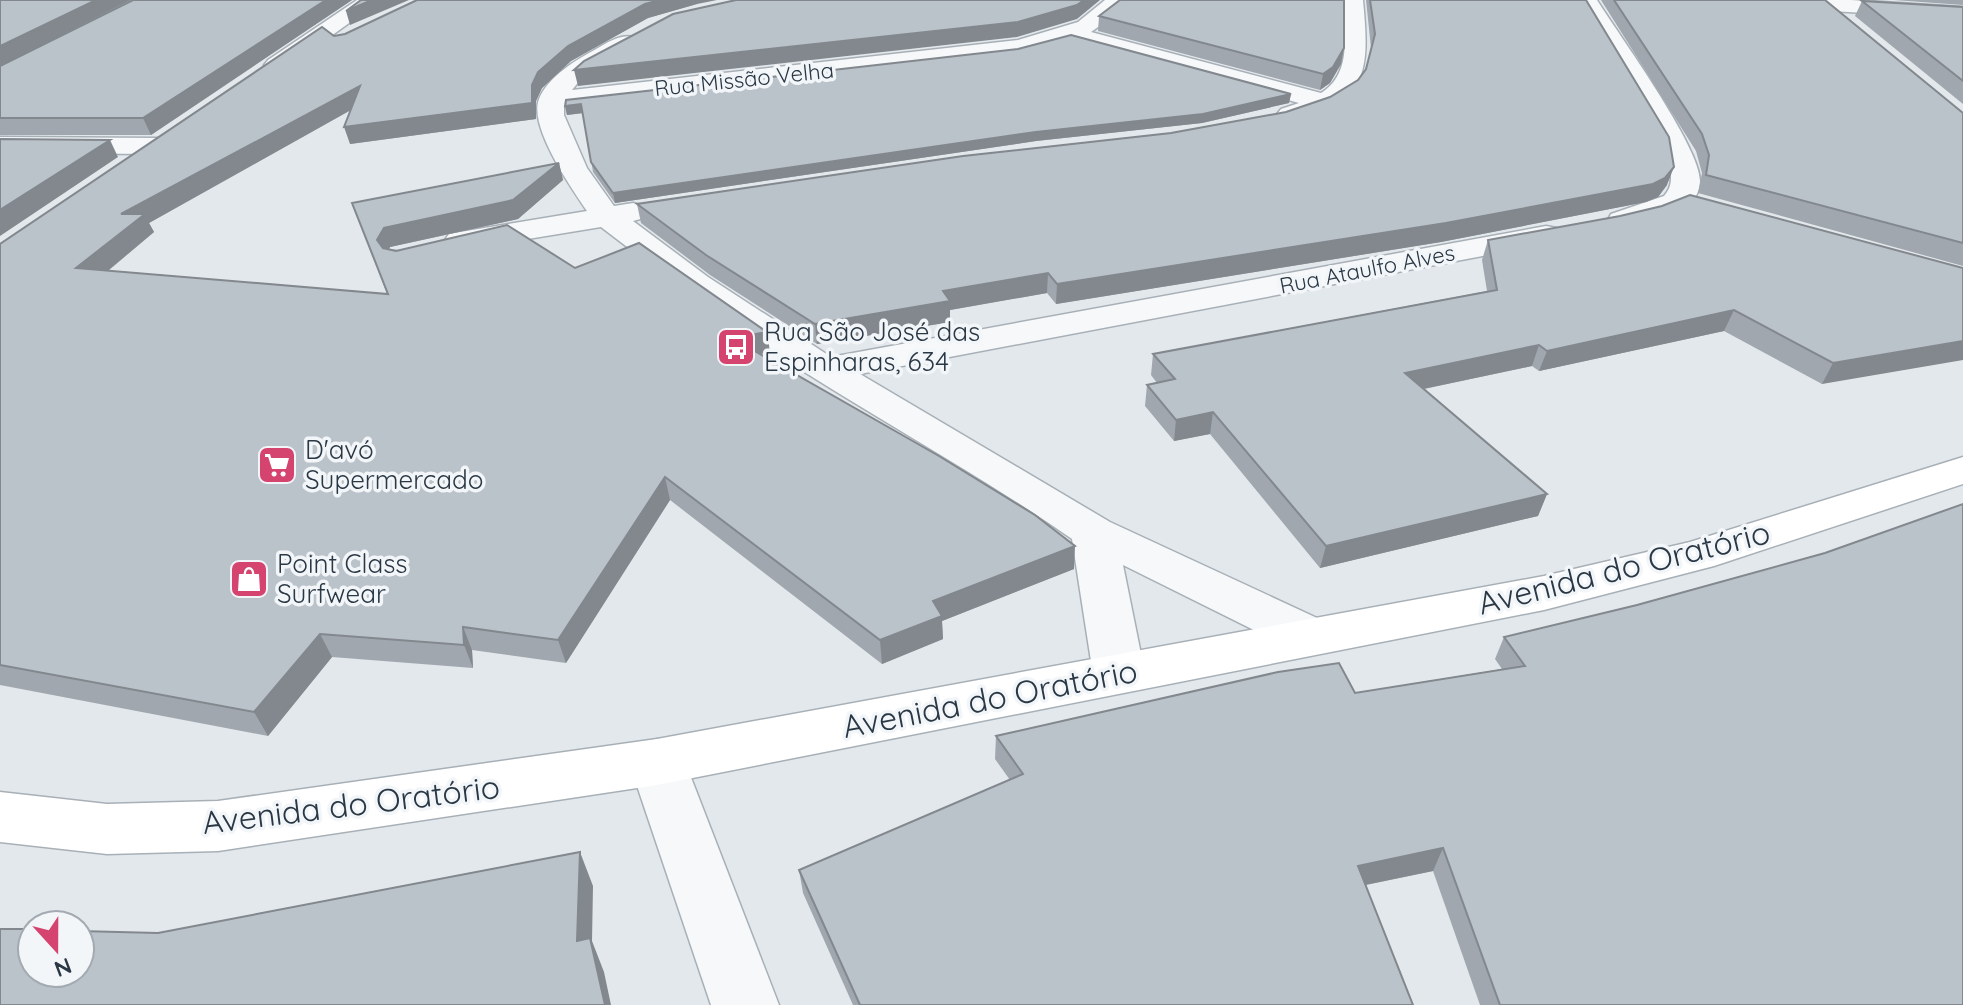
<svg xmlns="http://www.w3.org/2000/svg" width="1963" height="1005" viewBox="0 0 1963 1005" font-family="Quicksand,sans-serif">
<style>
.lines{fill:none;stroke-linecap:round;stroke-linejoin:round}
.street-casing{stroke:#a8b0b7;stroke-width:3}
.secondary-casing{stroke:#a8b0b7;stroke-width:3}
.street{fill:#f6f8fa;fill-rule:evenodd}
.secondary{fill:#fff;fill-rule:evenodd}
.wall{fill:#a0a7ae}
.shaded-wall{fill:#82888d}
.building{fill:#bac2ca;stroke:#82888d;stroke-width:2}
.labels{text-anchor:middle;stroke-width:7;stroke-linejoin:round;paint-order:stroke}
.far-street-label{font-size:22px;fill:#2a3845;stroke:#f3f6f9}
.poi-label{font-size:26px;fill:#2a3845;stroke:#f3f6f9;text-anchor:start}
.near-street-label{font-size:32px;fill:#2a3845;stroke:#f3f6f9}
</style>
<rect width="100%" height="100%" fill="#e3e8ec"/>
<g class="lines">
<!-- street casing -->
<g class="street-casing">
<g id="street">
<polygon points="357,0 381,0 284,70 268,70 264,65 268,60"/>
<path d="M1105 0H1125L1115 15 1091 32 1321 93C1353 73 1344 33 1343 0H1363C1370 73 1368 102 1290 122L1277 114 1281 109 1299 103 1071 40 1018 54 564 106V115L587 168 614 206 633 203 644 206 648 212 644 218 633 221 708 277 831 357 1546 226 1557 228 1562 235 1557 242 1546 244 860 374 1110 522 1330 624 1337 637 1330 650 1312 655 1294 650 1123 565 1145 674 1137 688 1119 693 1101 688 1093 674 1072 539C989 481 900 432 814 378 740 332 670 280 601 227L460 250 449 248 444 241 449 234 460 232 587 211C572 189 528 126 539 99 547 79 571 63 589 53 603 46 618 33 634 37L637 42 585 74 572 90 1018 40 1078 22Z"/>
<path d="M1577 0H1597C1619 35 1700 146 1700 181 1700 198 1685 211 1671 217 1653 224 1630 232 1611 228L1607 221 1611 214 1664 196C1676 183 1670 168 1665 153Z"/>
<polygon points="1741,0 1851,0 1963,7 1963,19 1751,6"/>
<polygon points="0,137 158,138 168,140 172,146 168,152 158,154 0,153"/>
<polygon points="657,739 677,746 685,762 779,1005 711,1005 629,762 637,746"/>
</g>
</g>
<!-- secondary casing -->
<g class="secondary-casing">
<polygon id="secondary" points="1963,457 1963,484 1714,566 1544,610 657,785 218,851 107,854 0,842 0,792 107,804 218,801 657,739 1544,576 1690,542"/>
</g>
<!-- street -->
<use href="#street" class="street"/>
<!-- secondary -->
<use href="#secondary" class="secondary"/>
</g>
<!-- wall -->
<g class="wall">
<polygon points="133,0 352,0 151,135 0,135 0,66"/>
<polygon points="1366,0 1586,0 1667,185 1658,197 1646,202 1441,242 1056,304 1047,293 950,310 950,322 817,344 710,275 641,223 637,204 1171,133 1286,112 1330,97 1358,80 1366,69 1371,48"/>
<polygon points="1601,0 1825,0 1963,113 1963,266 1698,193 1702,173 1696,151"/>
<polygon points="1894,0 1963,0 1963,5"/>
<polygon points="1862,1 1963,7 1963,104 1855,16"/>
<polygon points="1119,2 1344,48 1341,64 1330,83 1320,90 1098,31 1099,16"/>
<polygon points="697,4 648,18 571,61 542,88 536,101 536,119 350,144 351,110 149,223 154,232 108,271 387,294 352,203 559,163 563,180 518,219 390,247 389,249 575,268 770,352 760,354 1074,569 942,621 943,639 882,664 670,500 566,663 472,650 473,668 332,657 268,736 0,685 0,244 334,36"/>
<polygon points="1291,94 1289,103 1202,123 1036,141 615,203 593,172 583,113 567,115 565,106"/>
<polygon points="1488,240 1963,268 1822,384 1724,331 1539,371 1532,366 1424,389 1547,494 1538,516 1320,568 1210,434 1174,441 1145,406 1147,385 1157,383 1151,375 1153,354 1487,291 1482,260"/>
<polygon points="1504,637 1963,1005 1480,1005 1433,871 1366,885 1413,1005 853,1005 803,893 799,870 1010,780 995,759 996,736 1355,693 1502,669 1495,659"/>
</g>
<!-- shaded-wall -->
<g class="shaded-wall">
<polygon points="96,0 131,0 0,66 0,46"/>
<polygon points="326,0 352,0 151,135 143,118"/>
<polygon points="372,0 409,0 350,25 346,11"/>
<polygon points="660,0 717,0 697,4 648,18 571,61 542,88 536,101 536,119 350,144 344,127 532,85 538,72 568,46 645,4"/>
<polygon points="1084,0 1100,0 1077,19 1017,37 578,86 574,70"/>
<polygon points="1344,48 1341,64 1330,83 1320,90 1323,74"/>
<polygon points="360,86 365,102 149,223 154,232 87,288 76,268 121,214"/>
<polygon points="1291,94 1289,103 1202,123 1036,141 615,203 613,193"/>
<polygon points="581,104 583,113 567,115 565,106"/>
<polygon points="110,140 118,157 0,236 0,210"/>
<polygon points="559,163 563,180 518,219 390,247 384,259 377,240 384,228"/>
<polygon points="1674,167 1667,185 1658,197 1646,202 1441,242 1056,304 1057,284"/>
<polygon points="1048,273 1047,293 950,310 950,322 817,344 815,324 943,291"/>
<polygon points="1734,310 1724,331 1539,371 1547,351"/>
<polygon points="767,332 770,352 735,359 732,338"/>
<polygon points="1963,341 1963,360 1822,384 1833,363"/>
<polygon points="1539,345 1532,366 1399,394 1405,373"/>
<polygon points="1213,412 1210,434 1174,441 1176,420"/>
<polygon points="665,477 670,500 566,663 558,640"/>
<polygon points="1547,494 1538,516 1320,568 1326,546"/>
<polygon points="1075,546 1074,569 942,621 943,639 882,664 880,640 933,601"/>
<polygon points="463,627 472,650 473,668 464,645"/>
<polygon points="320,634 332,657 268,736 254,712"/>
<polygon points="1443,848 1433,871 1350,888 1358,866"/>
<polygon points="580,852 593,886 592,941 604,972 611,1005 605,1005 577,941"/>
</g>
<!-- building -->
<g class="building">
<polygon points="0,0 96,0 0,46"/>
<polygon points="133,0 326,0 143,118 0,118 0,66"/>
<polygon points="361,0 372,0 346,11"/>
<polygon points="417,0 660,0 645,4 568,46 538,72 532,85 532,103 344,127 360,86 121,214 145,214 76,268 388,294 352,203 559,163 513,200 384,228 377,240 383,248 396,251 507,225 575,268 639,243 767,332 732,338 939,456 1035,515 1075,546 933,601 942,616 880,640 665,477 558,640 463,627 464,645 320,634 254,712 0,665 0,244 322,27 334,36 345,34"/>
<polygon points="736,0 1084,0 1077,5 1018,22 574,70 584,61 673,14"/>
<polygon points="1120,0 1344,0 1344,48 1333,67 1323,74 1099,16"/>
<polygon points="1370,0 1586,0 1669,137 1674,167 1665,178 1653,184 1446,223 1057,284 1048,273 943,291 950,301 815,324 706,255 637,204 963,156 1171,133 1286,112 1330,97 1358,80 1366,69 1375,34"/>
<polygon points="1614,0 1825,0 1963,113 1963,243 1706,175 1709,155 1702,134"/>
<polygon points="1862,1 1963,7 1963,81"/>
<polygon points="1071,35 1291,94 1203,114 1036,132 613,193 591,162 581,104 565,106 566,100 1018,49"/>
<polygon points="0,139 110,140 0,210"/>
<polygon points="1690,195 1963,268 1963,341 1833,363 1734,310 1547,351 1539,345 1405,373 1547,494 1326,546 1213,412 1176,420 1147,385 1175,379 1153,354 1497,290 1488,240 1620,216 1662,206"/>
<polygon points="1963,504 1963,1005 1500,1005 1443,848 1358,866 1413,1005 860,1005 799,870 1023,774 996,736 1278,672 1339,663 1355,693 1525,666 1504,637 1637,605 1825,553"/>
<polygon points="580,852 577,941 590,938 605,1005 0,1005 0,929 32,929 32,973 80,973 80,931 158,933"/>
</g>
<!-- icons -->
<defs>
<g id="bus-square" transform="scale(2)"><rect x="-9" y="-9" width="18" height="18" rx="4" fill="#d5436f" stroke="#f3f6f9"/><path d="M-5-6H5V4H4V6H2V4H-2V6H-4V4H-5ZM-3.5-4V0h7V-4ZM-3.5 1.2v1.5H-2V1.2ZM2 1.2v1.5H3.5V1.2Z" fill="#fff"/></g>
<g id="supermarket-square" transform="scale(2)"><rect x="-9" y="-9" width="18" height="18" rx="4" fill="#d5436f" stroke="#f3f6f9"/><path d="M-6-5.5h2.5l.6 2H6L4.5 2H-2.5L-4.4-4H-6ZM-1.5 3.2a1.3 1.3 0 1 0 .1 0ZM3 3.2a1.3 1.3 0 1 0 .1 0Z" fill="#fff"/></g>
<g id="shop-square" transform="scale(2)"><rect x="-9" y="-9" width="18" height="18" rx="4" fill="#d5436f" stroke="#f3f6f9"/><path d="M-5-2.5h2.3a2.7 3.5 0 0 1 5.4 0H5L5.5 6h-11ZM-1.5-2.5h3a1.5 2.3 0 0 0-3 0Z" fill="#fff"/></g>
</defs>
<g fill-rule="evenodd">
<use href="#bus-square" x="736" y="347"/>
<use href="#supermarket-square" x="277" y="465"/>
<use href="#shop-square" x="249" y="579"/>
</g>
<g class="labels">
<!-- far-street labels -->
<g class="far-street-label">
<text transform="translate(744 79) rotate(-6)" y="8">Rua Missão Velha</text>
<text transform="translate(1367 269) rotate(-11)" y="8">Rua Ataulfo Alves</text>
</g>
<!-- poi labels -->
<g class="poi-label">
<text x="764" y="341">Rua São José das<tspan x="764" dy="30">Espinharas, 634</tspan></text>
<text x="305" y="459">D'avó<tspan x="305" dy="30">Supermercado</tspan></text>
<text x="277" y="573">Point Class<tspan x="277" dy="30">Surfwear</tspan></text>
</g>
<!-- near-street labels -->
<g class="near-street-label">
<text transform="translate(1624 568) rotate(-14)" y="11">Avenida do Oratório</text>
<text transform="translate(990 699) rotate(-11)" y="11">Avenida do Oratório</text>
<text transform="translate(351 805) rotate(-7)" y="11">Avenida do Oratório</text>
</g>
</g>
<!-- north arrow -->
<g transform="translate(56 949) rotate(159)"><circle r="38" fill="#f3f6f9" stroke="#a3aab1" stroke-width="2"/>
<path d="M0-6L14 30L0 20L-14 30Z" fill="#d5436f"/>
<text y="-12" font-size="22" font-weight="bold" text-anchor="middle" fill="#2a3845">N</text>
</g>
</svg>
